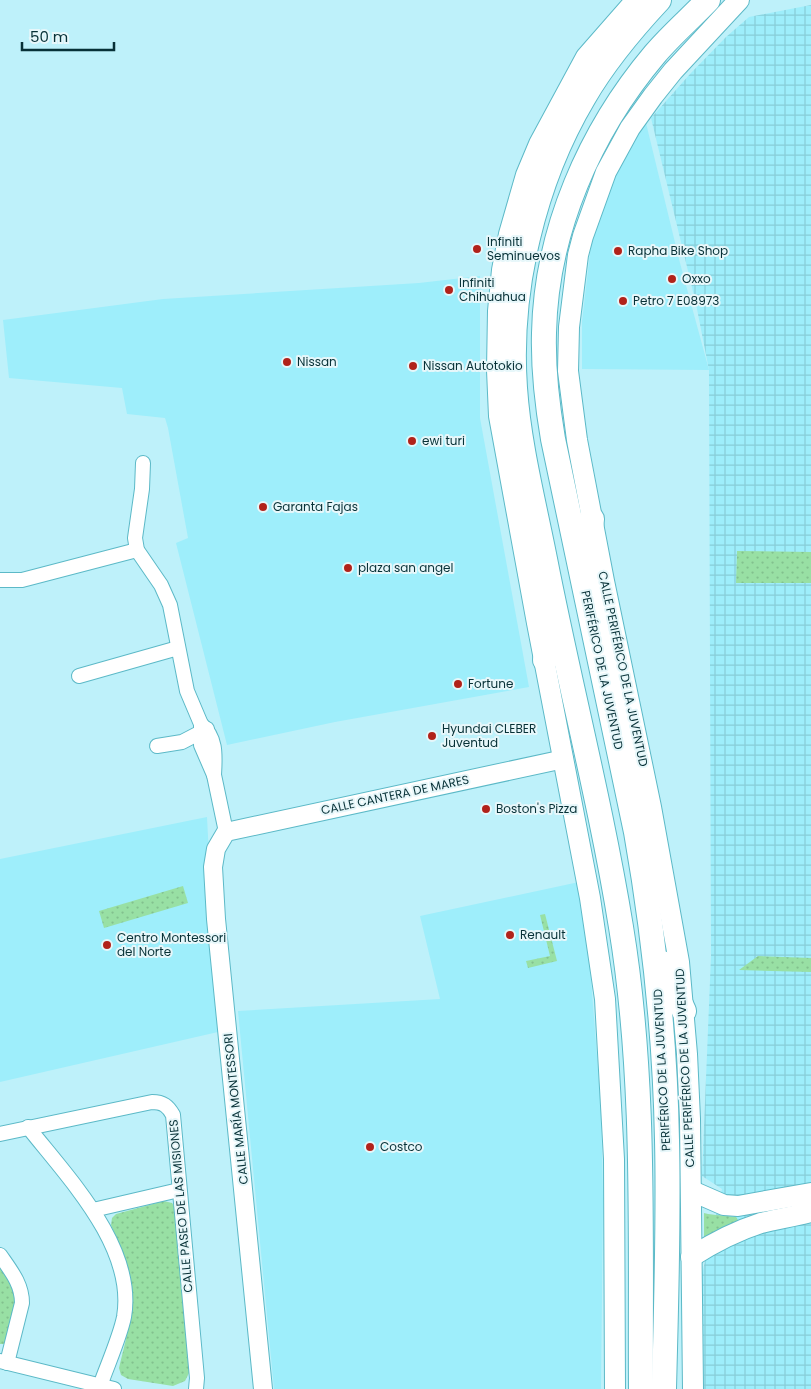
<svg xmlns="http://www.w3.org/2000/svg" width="811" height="1389" viewBox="0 0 811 1389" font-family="Poppins,sans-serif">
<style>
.built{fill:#9eeefb}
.industrial{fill:url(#industrial-grid)}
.green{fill:url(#green-dots)}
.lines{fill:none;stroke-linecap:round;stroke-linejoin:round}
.minor-casing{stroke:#5cb9c7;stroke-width:16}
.tertiary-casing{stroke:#5cb9c7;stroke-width:20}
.secondary-casing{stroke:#5cb9c7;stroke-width:22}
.trunk-casing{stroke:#5cb9c7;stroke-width:26}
.minor{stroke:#fff;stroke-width:14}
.tertiary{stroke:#fff;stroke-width:18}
.secondary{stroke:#fff;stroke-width:20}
.trunk{stroke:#fff;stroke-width:24}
.poi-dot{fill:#b1221a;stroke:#e7f7fa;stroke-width:2}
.labels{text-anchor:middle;stroke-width:4;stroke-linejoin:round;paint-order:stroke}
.poi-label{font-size:12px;fill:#073137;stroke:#e7f7fa;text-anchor:start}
.street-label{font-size:12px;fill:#073137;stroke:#e7f7fa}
</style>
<defs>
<pattern id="industrial-grid" width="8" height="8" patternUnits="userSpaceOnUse" patternTransform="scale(1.25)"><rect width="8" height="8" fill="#9eeefb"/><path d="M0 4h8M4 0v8" fill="none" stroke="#87cdd8"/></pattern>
<pattern id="green-dots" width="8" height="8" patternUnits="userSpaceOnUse" patternTransform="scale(1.25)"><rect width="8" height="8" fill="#98e0a4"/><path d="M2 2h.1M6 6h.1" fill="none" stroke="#82c18e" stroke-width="1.8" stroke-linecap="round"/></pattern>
</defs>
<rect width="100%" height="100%" fill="#bef1fa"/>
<!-- built -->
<g class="built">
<polygon points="646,123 680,263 709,370 582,369 582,321 591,245 617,170 635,136"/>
<polygon points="480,276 480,418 529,687 335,722 227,745 176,543 188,538 168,428 165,418 127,414 122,388 9,378 3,320 163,299 419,283"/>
<polygon points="207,817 218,1032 0,1082 0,859"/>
<polygon points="579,882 590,966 601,1108 603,1199 601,1389 274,1389 238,1011 440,999 420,916"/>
</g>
<!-- industrial -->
<polygon class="industrial" points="811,5 811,1389 704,1389 702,1274 722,1189 702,1176 711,956 709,370 696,304 651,118 690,74 726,37 749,17"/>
<!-- green -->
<g class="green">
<polygon points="737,551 811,552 811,583 736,583"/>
<polygon points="183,886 188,903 104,928 99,911"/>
<polygon points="545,914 557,961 528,968 526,961 550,956 540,915"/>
<polygon points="758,956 811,958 811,972 739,970"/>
<path d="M164 1201 172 1203 176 1209 191 1369 185 1381 173 1386 128 1379 121 1375 119 1368C126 1338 137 1303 129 1272 125 1256 117 1240 111 1225L112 1218 116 1214Z"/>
<path d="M704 1213C715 1216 725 1215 736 1217L738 1220 737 1224 704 1238Z"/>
<polygon points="0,1262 21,1297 5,1344 0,1344"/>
</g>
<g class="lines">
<!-- minor casing -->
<g class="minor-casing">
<g id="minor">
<polyline points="143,463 142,489 135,538 137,550 161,585 170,605 187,691 201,724"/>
<polyline points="0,580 22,580 137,550"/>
<polyline points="79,676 178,648"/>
<path d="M201 724C217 738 215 756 214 775L201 745Z"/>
<polyline points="157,746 182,742 207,729"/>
<polyline points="214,775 226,832"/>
<path d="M28 1127C68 1178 136 1247 124 1317 120 1337 107 1366 100 1386"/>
<path d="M0 1134 152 1102C163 1102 168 1106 173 1115L197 1378 196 1389"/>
<polyline points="93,1210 179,1190"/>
<path d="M0 1255C11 1271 22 1284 22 1303L7 1363"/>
<polyline points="0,1361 114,1389"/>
</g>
</g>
<!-- tertiary casing -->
<g class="tertiary-casing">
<polyline id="tertiary" points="263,1389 216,919 213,867 216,849 226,832 564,759"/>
</g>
<!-- secondary casing -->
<g class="secondary-casing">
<g id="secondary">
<polyline points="692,1191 724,1205 738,1206 811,1193"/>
<path d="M691 1257C713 1243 736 1231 761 1223 778 1219 795 1216 811 1212"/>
<polyline points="615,1389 614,1159 605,999 590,898 537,623 499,416 497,370 498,311 502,270 509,234 526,175 539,144 586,57 636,0"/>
<polyline points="693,1389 690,1119 687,1054 679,962 651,807 604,581 577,440 568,371 569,327 578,255 583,236 606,172 630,128 653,96 673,71 739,0"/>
</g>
</g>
<!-- trunk casing -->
<g class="trunk-casing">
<g id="trunk">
<polyline points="587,567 592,519"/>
<polyline points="545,660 552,619"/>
<polyline points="662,963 684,1011"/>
<path d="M641 1389C640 1235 646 1079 621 927 601 804 569 682 545 559 534 503 519 446 515 388 508 290 534 181 584 97 605 61 631 30 659 0"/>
<path d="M664 1389C666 1306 669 1223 667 1140 665 1036 654 934 636 832L553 439C547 404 543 369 544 333 546 231 590 131 655 54 671 35 691 18 708 0"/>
</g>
</g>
<!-- minor -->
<use href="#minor" class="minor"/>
<!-- tertiary -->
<use href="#tertiary" class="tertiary"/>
<!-- secondary -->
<use href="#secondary" class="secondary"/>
<!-- trunk -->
<use href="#trunk" class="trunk"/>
</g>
<!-- markers -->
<g class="poi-dot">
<circle cx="477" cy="249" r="5"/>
<circle cx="618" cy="251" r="5"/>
<circle cx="672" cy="279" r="5"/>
<circle cx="449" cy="290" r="5"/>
<circle cx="623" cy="301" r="5"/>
<circle cx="287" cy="362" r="5"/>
<circle cx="413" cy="366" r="5"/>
<circle cx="412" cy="441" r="5"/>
<circle cx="263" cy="507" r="5"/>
<circle cx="348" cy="568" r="5"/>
<circle cx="458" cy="684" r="5"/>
<circle cx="432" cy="736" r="5"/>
<circle cx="486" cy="809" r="5"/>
<circle cx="510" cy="935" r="5"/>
<circle cx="107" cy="945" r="5"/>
<circle cx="370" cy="1147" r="5"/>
</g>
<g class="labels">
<!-- poi labels -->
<g class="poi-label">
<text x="487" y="246">Infiniti<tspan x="487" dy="14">Seminuevos</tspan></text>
<text x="628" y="255">Rapha Bike Shop</text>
<text x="682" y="283">Oxxo</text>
<text x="459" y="287">Infiniti<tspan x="459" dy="14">Chihuahua</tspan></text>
<text x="633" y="305">Petro 7 E08973</text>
<text x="297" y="366">Nissan</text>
<text x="423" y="370">Nissan Autotokio</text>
<text x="422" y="445">ewi turi</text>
<text x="273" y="511">Garanta Fajas</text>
<text x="358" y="572">plaza san angel</text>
<text x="468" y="688">Fortune</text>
<text x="442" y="733">Hyundai CLEBER<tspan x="442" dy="14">Juventud</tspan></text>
<text x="496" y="813">Boston's Pizza</text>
<text x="520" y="939">Renault</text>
<text x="117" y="942">Centro Montessori<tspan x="117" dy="14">del Norte</tspan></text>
<text x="380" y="1151">Costco</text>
</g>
<!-- street labels -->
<g class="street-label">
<text transform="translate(623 669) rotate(78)" y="4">CALLE PERIFÉRICO DE LA JUVENTUD</text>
<text transform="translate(602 670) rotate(78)" y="4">PERIFÉRICO DE LA JUVENTUD</text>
<text transform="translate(395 795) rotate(-12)" y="4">CALLE CANTERA DE MARES</text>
<text transform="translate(685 1068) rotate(-93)" y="4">CALLE PERIFÉRICO DE LA JUVENTUD</text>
<text transform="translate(662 1070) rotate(-93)" y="4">PERIFÉRICO DE LA JUVENTUD</text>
<text transform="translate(236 1109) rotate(-96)" y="4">CALLE MARÍA MONTESSORI</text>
<text transform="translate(181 1206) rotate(-95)" y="4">CALLE PASEO DE LAS MISIONES</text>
</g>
</g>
<!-- scale -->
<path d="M22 42v8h92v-8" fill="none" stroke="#073137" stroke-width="2.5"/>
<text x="30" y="42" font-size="15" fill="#073137" stroke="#e7f7fa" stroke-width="4" paint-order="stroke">50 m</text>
</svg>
